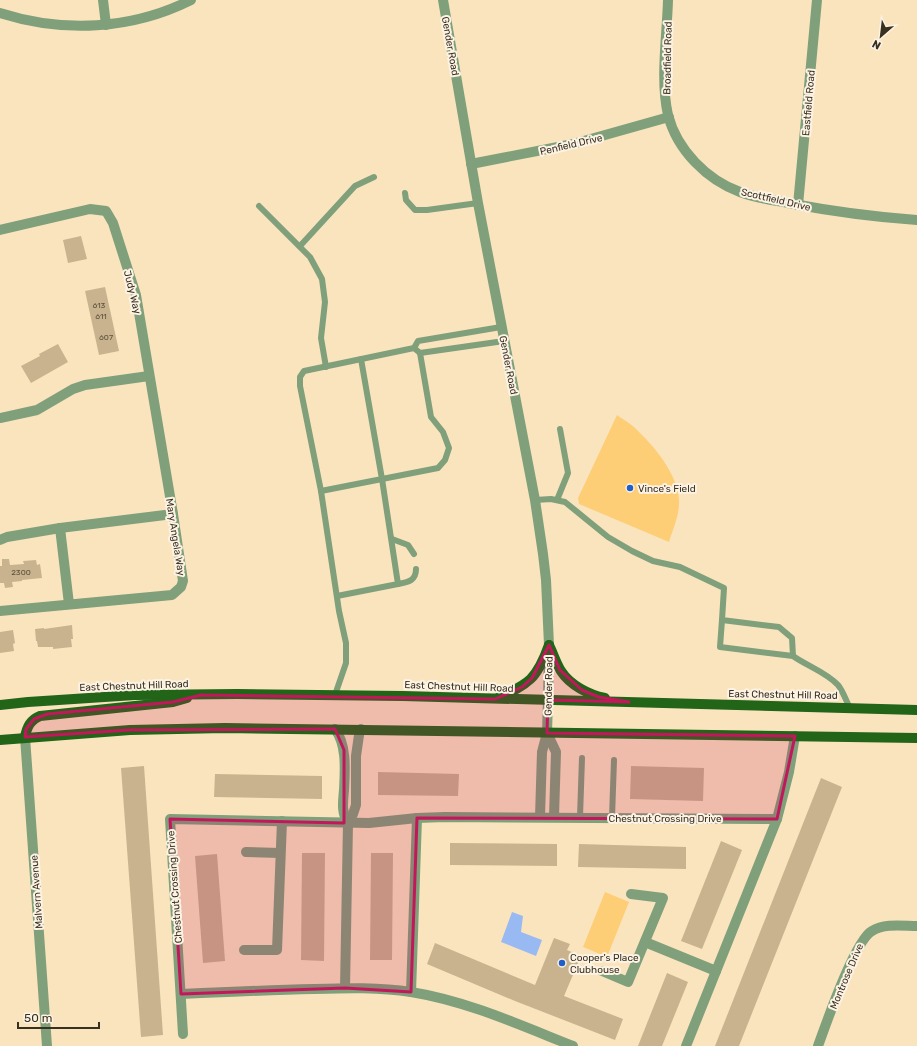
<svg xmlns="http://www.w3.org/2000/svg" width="917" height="1046" viewBox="0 0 917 1046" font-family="Rubik,sans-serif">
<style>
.green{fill:#fece77}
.water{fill:#98b9f2}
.building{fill:#c9b38f}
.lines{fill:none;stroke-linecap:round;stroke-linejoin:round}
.lane{stroke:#7fa07a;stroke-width:6}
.street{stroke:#7fa07a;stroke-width:10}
.primary{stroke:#226418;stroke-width:10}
.marked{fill:#c2185b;fill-opacity:0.2;stroke:#c2185b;stroke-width:3;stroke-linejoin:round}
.poi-dot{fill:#225eca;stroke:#fcf3e4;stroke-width:1.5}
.labels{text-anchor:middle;stroke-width:4;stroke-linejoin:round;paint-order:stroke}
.number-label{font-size:8px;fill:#5c513c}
.street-label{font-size:10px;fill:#383021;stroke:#fcf3e4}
.poi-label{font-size:10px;fill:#383021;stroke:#fcf3e4;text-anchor:start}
</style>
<rect width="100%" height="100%" fill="#fae4be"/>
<!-- green -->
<g class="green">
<path d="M617 415C624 420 633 425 639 432 656 448 678 476 679 500 680 514 673 529 669 542L579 504 578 498Z"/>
<polygon points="605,892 629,902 607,957 583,947"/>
</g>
<!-- water -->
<polygon class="water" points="512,912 523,916 521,932 542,940 536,956 501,942"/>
<!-- building -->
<g class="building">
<polygon points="81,236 87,259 68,263 63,240"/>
<polygon points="105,287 119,351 99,355 85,291"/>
<polygon points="58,344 68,362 31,383 21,366 40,356 39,354"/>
<polygon points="2,559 9,559 10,565 24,564 23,561 36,560 37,565 40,564 42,578 22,580 22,581 12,582 13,587 5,588 4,583 0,583 0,566 2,566"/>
<polygon points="72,625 73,639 71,639 72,647 53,649 53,647 38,647 37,641 36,641 35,629 44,628 44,629"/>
<polygon points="13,630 15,643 13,644 14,651 0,653 0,632"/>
<polygon points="144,766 163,1035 141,1037 121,768"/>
<polygon points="631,766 704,768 703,801 630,799"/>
<polygon points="378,772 459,774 458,796 378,795"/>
<polygon points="215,774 322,776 322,799 214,797"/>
<polygon points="821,778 842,787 768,973 739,1046 715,1046"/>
<polygon points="721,841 742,850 702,949 681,941"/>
<polygon points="450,843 557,844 557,866 450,865"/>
<polygon points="579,844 686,847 686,869 578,867"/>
<polygon points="302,853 325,853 324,961 301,960"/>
<polygon points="371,853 393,853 392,960 370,960"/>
<polygon points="217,854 225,961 203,963 195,856"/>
<polygon points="554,938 570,944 567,950 581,956 564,996 623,1019 615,1040 515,1001 427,964 435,943 535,985"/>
<polygon points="667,973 688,982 662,1046 638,1046"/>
</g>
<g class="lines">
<!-- lane -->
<g class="lane">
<polyline points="405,193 406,200 415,210 427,210 478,203"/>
<polyline points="259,206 310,257 322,279 325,302 321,338 326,367"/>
<polyline points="300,246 355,186 374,177"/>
<polyline points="501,327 418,341 414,348 420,353 504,341"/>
<polyline points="321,491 438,468 445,460 449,448 443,432 431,417 420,353"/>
<path d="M535 500 551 499 565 502 608 537 632 551 653 561 680 567 724 588 722 620 779 627 792 638 793 656C807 666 826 672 838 685 843 691 846 701 850 708"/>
<polyline points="557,500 568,473 560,429"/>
<polyline points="392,539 408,545 414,554"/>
<path d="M398 584C408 582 416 581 416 569"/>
<polyline points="337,596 398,584 382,479 361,359"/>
<polyline points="722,620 720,647 793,656"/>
<polyline points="335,695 346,663 346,643 339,611 321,491 300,386 300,377 304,371 414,348"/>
<polyline points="580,817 582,758"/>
<polyline points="612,818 614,760"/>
</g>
<!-- street -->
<g class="street">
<polyline points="103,0 106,25"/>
<polyline points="443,0 478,203 535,500 543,554 546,580 549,645 548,700 547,733 542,752 540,817"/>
<path d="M668 0C667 36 660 80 668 115 677 150 707 180 740 192 755 198 772 200 788 203 830 211 874 217 917 220"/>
<path d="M0 13C63 33 131 30 191 0"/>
<polyline points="471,164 573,144 669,117"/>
<polyline points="798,205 817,0"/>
<polyline points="0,230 90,209 106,211 113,223 136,295 173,514 183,581 181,587 172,595 0,611"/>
<polyline points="0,418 37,410 73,389 85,385 149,376"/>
<polyline points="60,528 69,604"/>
<polyline points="0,540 7,537 60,528 173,514"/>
<path d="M335 729C347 745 345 770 344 790 343 802 341 812 348 823L345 988"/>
<polyline points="547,733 556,752 554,817"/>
<polyline points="25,737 47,1046"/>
<polyline points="348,823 353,814 356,805 356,756 359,735 361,729"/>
<polyline points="246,852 280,853"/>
<polyline points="645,942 716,971"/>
<polyline points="244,950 277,950 282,821"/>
<polyline points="602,971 628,982 663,898 631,894"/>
<polyline points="411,992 417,818"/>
<path d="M181 994C225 992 270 990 314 989 347 988 379 987 411 992 467 1001 520 1025 573 1046"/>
<polyline points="183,1034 170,819 369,823 417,818 445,817 777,819"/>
<polyline points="686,1046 777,819 789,772 795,736"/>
<path d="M818 1046C826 1024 855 940 872 931 885 923 903 926 917 926"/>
</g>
<!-- primary -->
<g class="primary">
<path d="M549 645C553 653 556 663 561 671 570 685 589 695 605 698"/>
<path d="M497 698C529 684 537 679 549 645"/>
<polyline points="0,705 28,702 135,695 237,694 403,696 917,710"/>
<path d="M25 737C27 727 30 720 40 716L173 702 187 698"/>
<polyline points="0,740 130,730 225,728 917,738"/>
</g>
</g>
<!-- marked area -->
<path class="marked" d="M549 645 560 670 582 690 599 697 629 702 548 700 547 733 795 736 777 819 417 818 411 992 345 988 181 994 170 819 344 823V750L335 729 130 730 25 737 26 729 34 719 47 714 173 702 201 695 495 699 522 687 532 678Z"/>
<!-- markers -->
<g class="poi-dot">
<circle cx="630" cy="488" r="4"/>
<circle cx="562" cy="963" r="4"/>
</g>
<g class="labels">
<!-- number labels -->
<g class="number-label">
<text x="99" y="308">613</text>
<text x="101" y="319">611</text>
<text x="106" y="340">607</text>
<text x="21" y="575">2300</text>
</g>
<!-- street labels -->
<g class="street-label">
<text transform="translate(451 46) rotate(80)" y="4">Gender Road</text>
<text transform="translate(667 58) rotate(-89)" y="4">Broadfield Road</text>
<text transform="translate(808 103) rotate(-85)" y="4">Eastfield Road</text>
<text transform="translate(571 144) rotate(-13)" y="4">Penfield Drive</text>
<text transform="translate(776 199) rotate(13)" y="4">Scottfield Drive</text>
<text transform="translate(133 292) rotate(76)" y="4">Judy Way</text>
<text transform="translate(509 365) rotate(79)" y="4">Gender Road</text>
<text transform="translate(176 537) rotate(81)" y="4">Mary Angela Way</text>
<text transform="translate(134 685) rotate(-2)" y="4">East Chestnut Hill Road</text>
<text transform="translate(459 686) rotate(2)" y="4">East Chestnut Hill Road</text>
<text transform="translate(548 686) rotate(-89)" y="4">Gender Road</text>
<text transform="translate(783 694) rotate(1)" y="4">East Chestnut Hill Road</text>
<text x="665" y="822">Chestnut Crossing Drive</text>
<text transform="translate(174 887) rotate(-94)" y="4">Chestnut Crossing Drive</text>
<text transform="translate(36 892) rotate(-94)" y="4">Malvern Avenue</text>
<text transform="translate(846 976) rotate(-67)" y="4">Montrose Drive</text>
</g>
<!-- poi labels -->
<g class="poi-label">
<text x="638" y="492">Vince's Field</text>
<text x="570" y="961">Cooper's Place<tspan x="570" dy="12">Clubhouse</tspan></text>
</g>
</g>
<!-- north arrow -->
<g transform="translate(881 36) rotate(208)" stroke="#fcf3e4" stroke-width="3" paint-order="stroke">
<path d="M0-3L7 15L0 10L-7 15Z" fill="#383021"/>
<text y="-6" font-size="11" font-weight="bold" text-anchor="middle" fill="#383021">N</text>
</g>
<!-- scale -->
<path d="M18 1022v6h81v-6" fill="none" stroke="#383021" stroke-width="2"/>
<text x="24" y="1022" font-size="12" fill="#383021" stroke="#fcf3e4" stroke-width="3" paint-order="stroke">50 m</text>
</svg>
